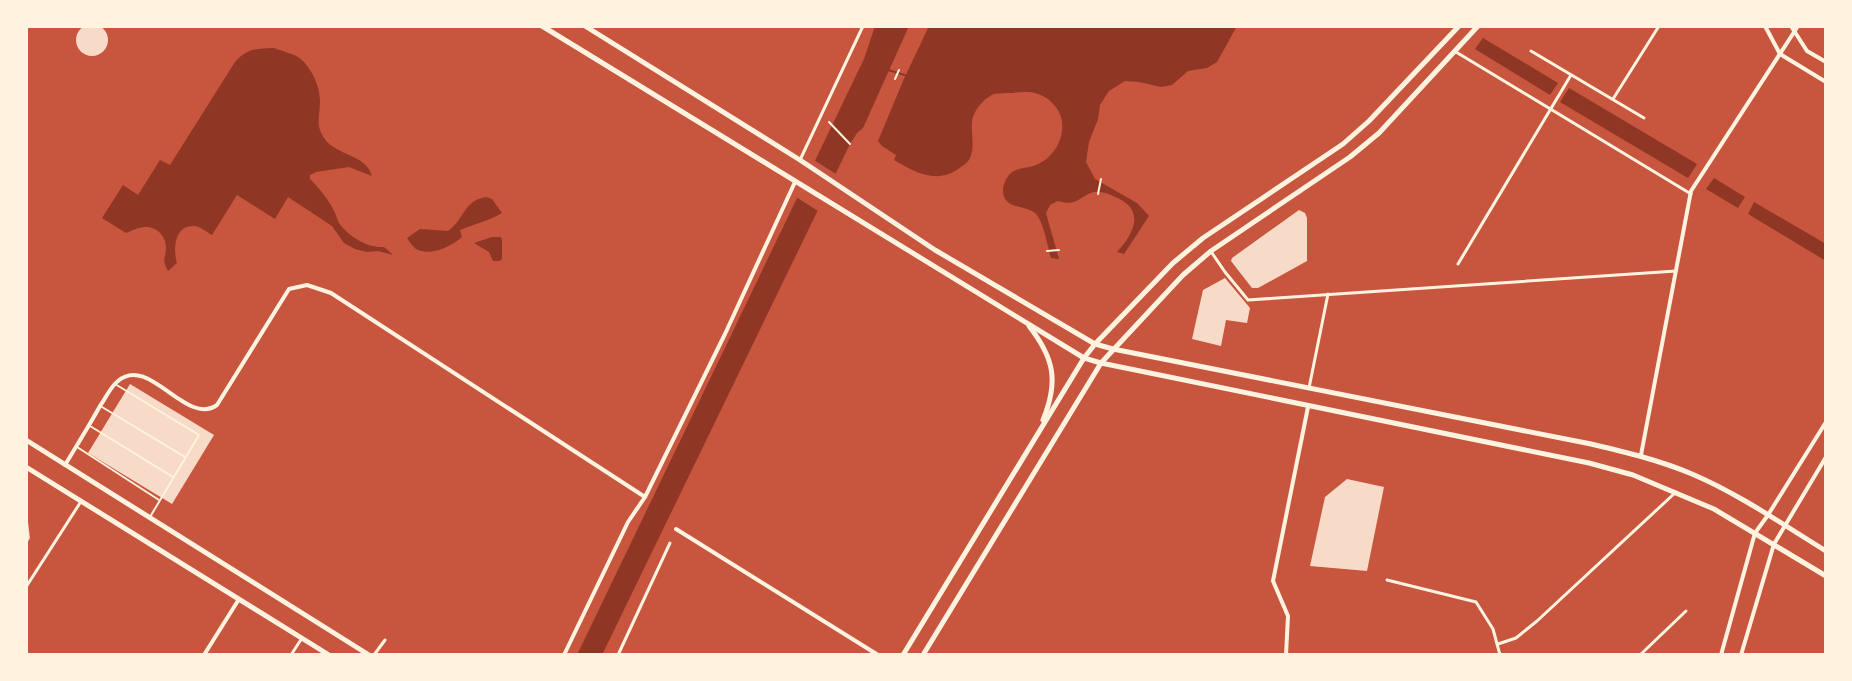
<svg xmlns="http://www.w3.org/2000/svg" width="1852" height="681" viewBox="0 0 1852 681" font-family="Georgia,serif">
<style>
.water{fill:#8f3625}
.pier{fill:#c8553d}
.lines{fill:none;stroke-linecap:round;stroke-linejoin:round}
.stream{stroke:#8f3625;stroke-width:2}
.building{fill:#f7dbc8}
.path{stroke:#fff3e0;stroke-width:2}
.service{stroke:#fff3e0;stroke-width:2}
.minor{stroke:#fff3e0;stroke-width:3}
.tertiary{stroke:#fff3e0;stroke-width:4}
.secondary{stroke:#fff3e0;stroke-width:5}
</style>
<rect width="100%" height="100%" fill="#c8553d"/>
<!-- water -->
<g class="water">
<polygon points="875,26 909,26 863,128 857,133 850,144 602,655 577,655 864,59"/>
<path d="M929 26H1237L1217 62 1207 68 1188 71 1172 85 1161 87 1139 82 1125 81 1109 91 1100 105 1098 119 1089 142 1086 162 1095 179 1137 203 1149 216 1124 254 1117 252C1135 233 1146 208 1113 196 1109 194 1099 191 1094 192 1079 196 1078 207 1058 201L1050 205 1046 213 1059 259 1051 258C1048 248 1043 219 1035 213 1024 204 1003 210 1003 190 1003 185 1006 178 1010 174 1017 167 1024 169 1033 166 1049 161 1060 147 1062 131 1064 118 1058 107 1048 99 1037 91 1025 91 1013 93 1007 93 999 93 994 94 984 98 973 111 972 122 971 134 975 147 970 158 968 162 965 164 961 167 938 185 916 173 894 160L896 155 882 146 878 141 903 81Z"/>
<polygon points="1483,38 1558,83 1550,95 1475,49"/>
<path d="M274 48C281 51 291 53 298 57 311 66 320 86 320 101 320 116 315 124 324 138 336 156 366 154 372 176L349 167 316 172 310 175V179C319 188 329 200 334 211 336 214 337 220 339 223 349 237 367 248 384 247L393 255 378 251 367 252 355 249 344 243 332 226 288 197 275 219 237 195 212 235C206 232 200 226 194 226 174 225 173 250 177 263L168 271C161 257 166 260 166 247 166 236 156 226 145 227 139 227 131 231 126 233L102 218 123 185 138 195 160 160 170 165 235 62C248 48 256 49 274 48Z"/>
<polygon points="1569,88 1697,164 1688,178 1560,102"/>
<polygon points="1714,178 1745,197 1738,208 1706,189"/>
<path d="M486 197 492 199 502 213C489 221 474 224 460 230L462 237C452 246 430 257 416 249 413 247 409 241 407 238L420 229 448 231C465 219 463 201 486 197Z"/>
<polygon points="1754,202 1826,244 1826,261 1748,214"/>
<polygon points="492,237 501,237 502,240 502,259 500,261 493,261 489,252 474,243"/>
</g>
<!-- pier -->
<polygon class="pier" points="814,160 836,174 818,211 796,197"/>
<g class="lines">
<!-- stream -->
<polyline class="stream" points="888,70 905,75"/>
</g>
<!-- building -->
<g class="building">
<circle cx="92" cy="40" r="16"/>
<polygon points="1299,210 1305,213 1307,218 1307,261 1258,288 1252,288 1231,261 1232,258"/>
<polygon points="1225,278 1250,308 1247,323 1226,320 1221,346 1192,339 1203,290"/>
<polygon points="130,384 214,435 172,504 88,453"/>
<polygon points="1347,479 1384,487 1367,571 1310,566 1325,497"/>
<polygon points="26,522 28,522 30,538 26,545"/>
</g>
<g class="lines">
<!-- path -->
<g class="path">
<polyline points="895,79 899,70"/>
<polyline points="829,122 850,144"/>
<polyline points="1098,194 1101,179"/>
<polyline points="1047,251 1059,250"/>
</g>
<!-- service -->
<g class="service">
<polyline points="115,384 199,435 150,517"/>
<polyline points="102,407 185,457"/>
<polyline points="90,426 173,477"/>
<polyline points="77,447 159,500"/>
</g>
<!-- minor -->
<g class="minor">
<polyline points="1531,51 1644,118"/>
<polyline points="1456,52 1691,194"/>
<polyline points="1613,99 1659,26"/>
<polyline points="800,160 863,26"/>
<polyline points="1212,253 1225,272 1248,300 1676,271"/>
<polyline points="1458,264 1571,75"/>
<polyline points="1309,388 1328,294"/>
<polyline points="1387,580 1476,602 1493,629 1500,655"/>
<polyline points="26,587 80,503"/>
<polyline points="1498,644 1516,638 1537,621 1676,492"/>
<polyline points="291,655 302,638"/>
<polyline points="374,655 385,640"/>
<polyline points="618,655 670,543"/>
<polyline points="1640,655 1686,611"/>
</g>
<!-- tertiary -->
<g class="tertiary">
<polyline points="1765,26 1780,54 1826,82"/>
<polyline points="1791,26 1807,51 1826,62"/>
<polyline points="1641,455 1691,191 1798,26"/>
<path d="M65 465C77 445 89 426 100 406 106 398 110 387 118 381 149 354 186 427 217 405L289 289 307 285 331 293 645 497"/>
<polyline points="676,529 878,655"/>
<polyline points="204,655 239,599"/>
<polyline points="564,655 628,522 645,497 725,334 795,182"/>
<polyline points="1286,655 1288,616 1273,581 1308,407"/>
<polyline points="1721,655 1755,533 1768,515 1826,422"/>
<polyline points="1741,655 1774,544 1826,457"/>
</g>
<!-- secondary -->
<g class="secondary">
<polyline points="542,26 1084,358 1101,363 1589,463 1633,475 1714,509 1826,576"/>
<path d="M585 26 800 160 935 250 1095 344 1113 349 1591 444C1625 452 1659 460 1692 474 1739 494 1782 524 1826 551"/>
<path d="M1029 326C1054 358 1059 381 1043 420"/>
<polyline points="26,440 369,655"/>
<polyline points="26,467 329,655"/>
<polyline points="903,655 1084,358 1095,344 1173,263 1203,238 1343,144 1369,121 1459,26"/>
<polyline points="923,655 1101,363 1183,275 1211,251 1350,157 1379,133 1478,26"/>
</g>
</g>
<!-- border -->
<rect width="1852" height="681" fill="none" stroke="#fff3e0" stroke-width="56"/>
</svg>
